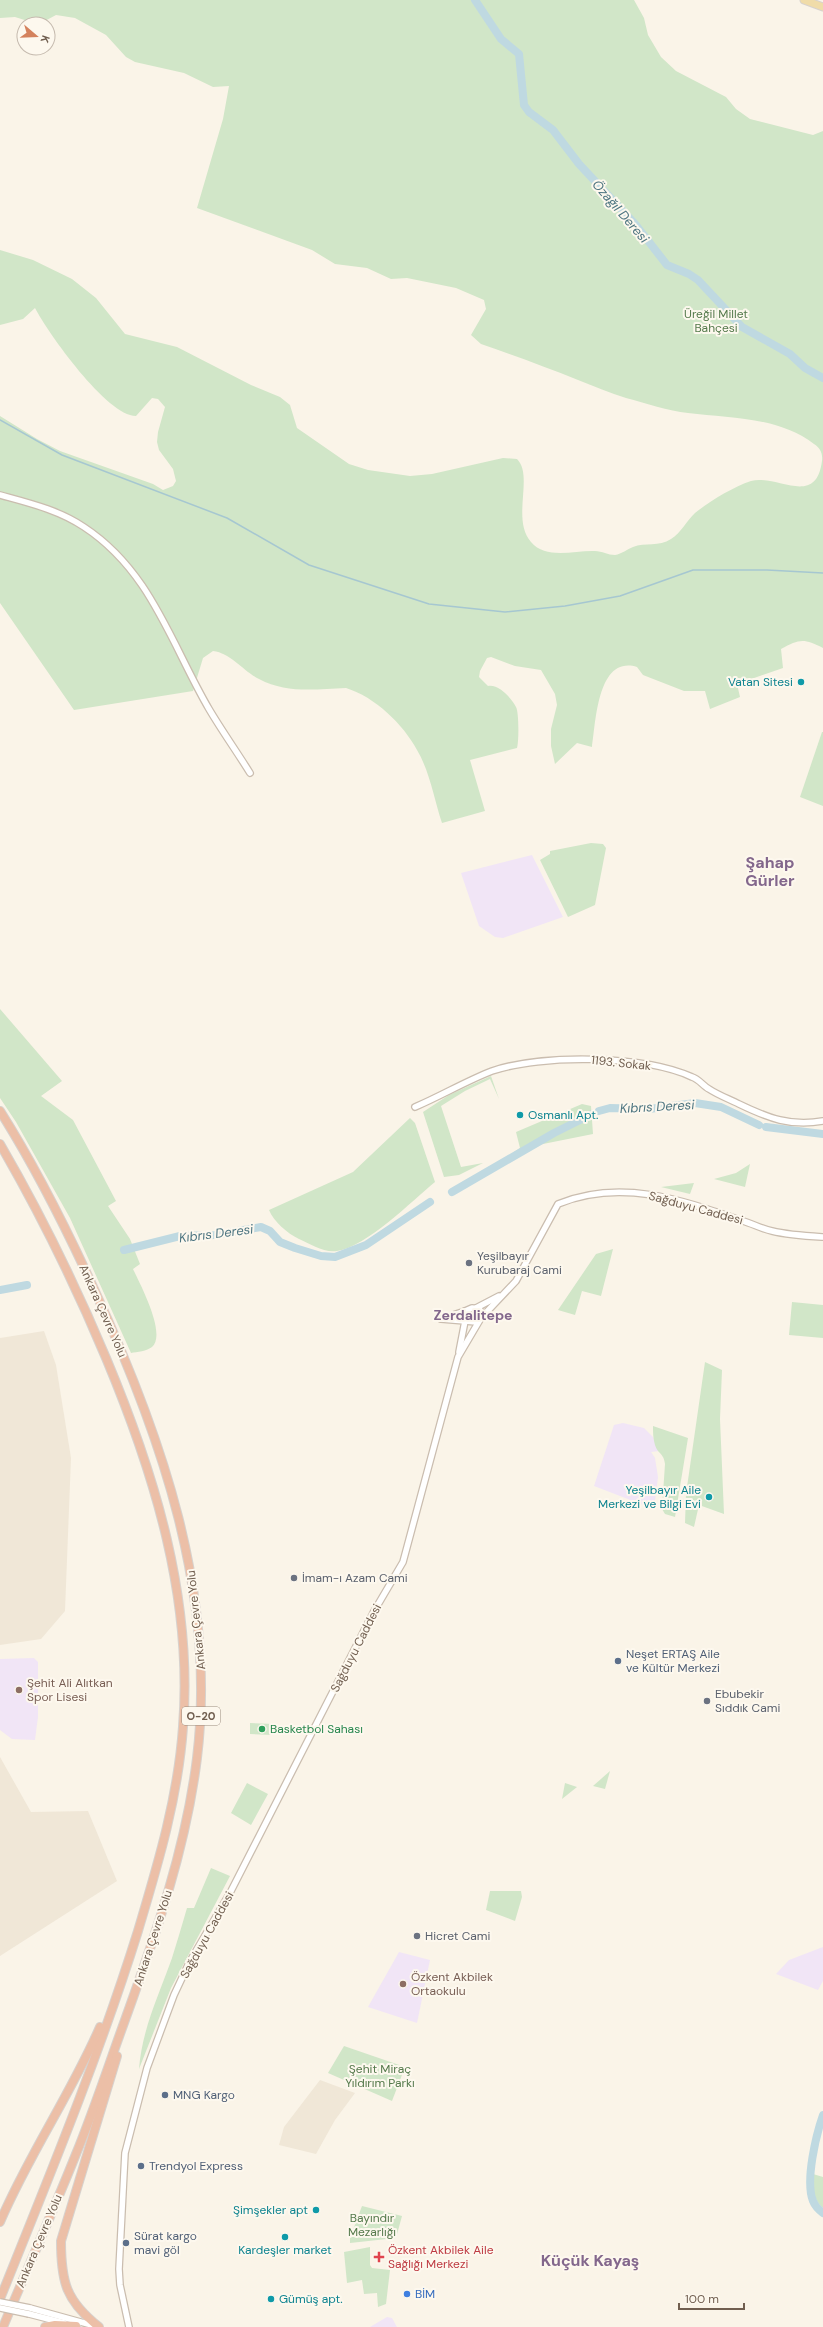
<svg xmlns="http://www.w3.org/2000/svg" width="823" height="2327" viewBox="0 0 823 2327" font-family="'DM Sans',sans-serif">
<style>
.residential{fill:#f0e7d7}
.education{fill:#f1e5f6}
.green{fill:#d1e6c8}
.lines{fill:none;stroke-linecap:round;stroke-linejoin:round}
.stream{stroke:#a6c7d1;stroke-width:1.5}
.river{stroke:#bfd9e1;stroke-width:8}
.tertiary-casing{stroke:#cabdaf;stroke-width:8}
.primary-casing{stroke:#d7d2ce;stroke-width:9}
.motorway-casing{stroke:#d7d2ce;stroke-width:10}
.tertiary{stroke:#fff;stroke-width:5.5}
.primary{stroke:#f0dca9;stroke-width:7}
.motorway{stroke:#ecbfa7;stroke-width:8}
.tertiary-bridge-casing{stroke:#cabdaf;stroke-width:8;stroke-linecap:butt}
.tertiary-bridge{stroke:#fff;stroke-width:5.5}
.culture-dot{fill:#0f9aa8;stroke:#fdf8ee;stroke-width:1.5}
.worship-dot{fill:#6b7280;stroke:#fdf8ee;stroke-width:1.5}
.service-dot{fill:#5c6f8a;stroke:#fdf8ee;stroke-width:1.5}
.education-dot{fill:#8d6e63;stroke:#fdf8ee;stroke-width:1.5}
.leisure-dot{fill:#2e9e5b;stroke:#fdf8ee;stroke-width:1.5}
.health-dot{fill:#e0444e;stroke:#fdf8ee;stroke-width:1.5}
.shop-dot{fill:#3f7fe0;stroke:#fdf8ee;stroke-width:1.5}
.labels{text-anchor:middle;stroke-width:4;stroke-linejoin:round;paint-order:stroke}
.shield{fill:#fdf8ee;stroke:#9a8c7f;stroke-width:1}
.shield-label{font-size:11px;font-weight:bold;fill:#705e4f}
.park-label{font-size:12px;fill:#557a4c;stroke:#fdf8ee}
.culture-label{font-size:12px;fill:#0d838f;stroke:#fdf8ee;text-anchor:end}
.street-label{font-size:12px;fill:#705e4f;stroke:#fdf8ee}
.worship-label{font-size:12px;fill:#5b616d;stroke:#fdf8ee;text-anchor:start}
.service-label{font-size:12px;fill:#4e5e75;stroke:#fdf8ee;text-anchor:start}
.education-label{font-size:12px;fill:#785e54;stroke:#fdf8ee;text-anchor:start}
.leisure-label{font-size:12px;fill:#27864d;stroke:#fdf8ee;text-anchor:start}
.health-label{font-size:12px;fill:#be3a42;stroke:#fdf8ee;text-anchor:start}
.shop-label{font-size:12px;fill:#366cbe;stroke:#fdf8ee;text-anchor:start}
.water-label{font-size:13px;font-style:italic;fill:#4c7480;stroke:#fdf8ee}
.quarter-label{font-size:14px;font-weight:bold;fill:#83678c;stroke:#fdf8ee}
.district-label{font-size:16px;font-weight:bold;fill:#83678c;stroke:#fdf8ee}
</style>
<rect width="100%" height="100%" fill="#faf4e8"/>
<!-- residential -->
<g class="residential">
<polygon points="44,1331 56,1365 71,1458 65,1611 41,1639 0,1645 0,1338"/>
<polygon points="0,1757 31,1812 88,1811 117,1881 0,1956"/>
<polygon points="320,2080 355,2093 335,2120 316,2154 279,2145 284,2127"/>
</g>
<!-- education -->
<g class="education">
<polygon points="532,855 563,917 503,938 495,937 479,926 461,873"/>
<polygon points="623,1423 644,1428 653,1437 659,1451 651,1452 655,1458 658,1477 655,1501 646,1506 594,1486 614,1425"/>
<polygon points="34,1658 38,1662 38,1717 35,1740 12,1739 0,1730 0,1659"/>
<polygon points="823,1947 823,1981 818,1990 776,1974 789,1960"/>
<polygon points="399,1952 430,1960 417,2023 368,2007"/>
<polygon points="387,2317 392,2318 397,2327 370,2327"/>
</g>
<!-- green -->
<g class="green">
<path d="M0 0H634L644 18 648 35 661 57 676 71 726 97 736 109 750 119 813 135 823 131V648C804 638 799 639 781 649L783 668 737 684 740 697 710 709 705 691H684L643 675 637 667C597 655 596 723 592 747L577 743 555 764 551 746V729L557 705 555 694 541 670 515 666 491 657 487 658 480 671 479 677 488 686C499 684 511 698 516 707 519 712 519 742 517 748L470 760 485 811 442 823C434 799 430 772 417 750 403 724 375 697 346 688 316 689 287 694 259 679 243 671 231 653 213 651L203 658 193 691 74 710 0 603V416L37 439 60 451 153 484 163 490 173 486 176 481 173 469 159 450 157 442 158 432 165 407 158 399 152 398 136 416C107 416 48 333 35 308L23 319 0 325V250L33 260 72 279 96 298 125 334 177 347 251 385 280 397 290 405 297 428 349 464 368 470 410 476 432 474 503 458 517 459C534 476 511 519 531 542 546 560 575 550 595 551 602 551 608 555 615 555 622 554 627 549 633 547 645 542 659 547 671 539 681 533 687 520 695 513 710 501 733 487 751 481 777 474 816 508 822 461 823 453 820 448 814 444 779 417 730 418 688 413 668 411 646 403 626 398 610 393 594 386 578 380 546 367 513 355 481 344L471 335 486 309 484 300 456 288 407 278 391 279 367 268 335 264 312 250 197 208 223 119 229 86 213 87 184 73 135 62 126 57 106 35 75 18 56 15 43 22 34 23 15 17 0 18Z"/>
<polygon points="822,732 823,732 823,806 800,797"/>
<polygon points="591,843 603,844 606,848 595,905 568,917 540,860 550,854 550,851"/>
<path d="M0 1009 62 1081 41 1096 73 1120 116 1201 108 1206 130 1239 140 1264 133 1269C140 1284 167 1334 152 1347 147 1351 137 1352 131 1353L70 1218 16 1122 0 1098Z"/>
<polygon points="491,1076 499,1099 490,1079 465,1091 441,1106 461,1167 483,1163 459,1175 444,1177 423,1112 449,1095"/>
<polygon points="582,1104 591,1106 593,1134 538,1145 516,1155 514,1152 520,1148 516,1132"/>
<path d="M410 1118 415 1123 435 1182C412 1201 366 1247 337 1251 324 1253 310 1244 299 1239 287 1233 274 1222 269 1210L353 1172Z"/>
<polygon points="750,1164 745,1187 714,1179 736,1173"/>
<polygon points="694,1183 690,1194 661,1187"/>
<polygon points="613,1249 601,1296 582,1291 575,1315 558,1310 596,1254"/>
<polygon points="792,1302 823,1305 823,1338 789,1335"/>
<polygon points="705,1362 722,1370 720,1419 724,1514 699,1505 694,1527 685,1523 686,1494"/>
<path d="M653 1426 688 1438 675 1517 665 1514 662 1509 665 1464C664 1457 662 1455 658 1451 653 1444 653 1433 653 1426Z"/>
<polygon points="250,1723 274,1724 273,1735 250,1734"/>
<polygon points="610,1771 605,1789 593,1786"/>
<polygon points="247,1783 268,1794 251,1825 231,1813"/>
<polygon points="565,1783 577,1787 562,1799"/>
<path d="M211 1868 230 1876 171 1988 139 2069C142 2029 159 1995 172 1958 177 1942 182 1925 187 1908H194Z"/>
<polygon points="490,1891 521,1891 522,1897 515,1921 486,1910"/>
<polygon points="344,2046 405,2067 392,2101 328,2073"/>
<path d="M813 2174 823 2177V2208C812 2198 813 2188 813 2174Z"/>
<polygon points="362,2206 402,2216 396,2238 350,2243 350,2238"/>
<polygon points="370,2247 370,2265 372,2268 390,2270 386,2304 378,2307 377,2293 364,2294 362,2280 347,2283 344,2252"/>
</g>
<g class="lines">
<!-- stream -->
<polyline class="stream" points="0,420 62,455 227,518 309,565 429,604 505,612 565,606 620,596 693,570 767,570 823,573"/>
<!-- river -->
<g class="river">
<polyline points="475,0 501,39 519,54 524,105 529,112 553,130 579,164 635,224 667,265 689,274 698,280 742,327 790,354 805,368 823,378"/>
<polyline points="599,1111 610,1108 649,1109 695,1103 721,1107 759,1125"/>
<polyline points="766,1127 823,1134"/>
<polyline points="452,1192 554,1133 592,1114"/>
<polyline points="124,1250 180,1236 215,1235 261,1227 270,1231 280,1242 295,1248 321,1256 335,1257 366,1245 430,1202"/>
<polyline points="0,1290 27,1285"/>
<path d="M823 2115C816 2135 805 2181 813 2201 815 2206 819 2210 823 2213"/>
</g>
<!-- tertiary casing -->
<g class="tertiary-casing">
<g id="tertiary">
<path d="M0 495C29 503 59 510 84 527 151 571 171 644 209 709 222 731 237 752 250 773"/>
<path d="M415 1107C441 1096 466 1081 492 1071 542 1054 644 1055 692 1077 699 1079 703 1086 709 1089 718 1095 729 1099 739 1104 768 1118 791 1127 823 1121"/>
<polygon points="472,1308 479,1309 482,1313 481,1318 476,1322 465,1321 463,1315 465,1311"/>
<polyline points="476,1308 499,1296"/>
<polyline points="444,1318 465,1311"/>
<polyline points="441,1319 465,1321 459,1352"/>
<polyline points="30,2308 95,2326"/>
<polyline points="29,2314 64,2323"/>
<path d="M129 2327 120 2285 119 2269 125 2153 147 2068 174 1995 189 1963 231 1891 373 1613 403 1562 458 1357 481 1318 516 1281 558 1204C621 1178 682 1200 743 1221 753 1224 762 1229 772 1231 788 1235 806 1236 823 1237"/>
</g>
</g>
<!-- primary casing -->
<g class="primary-casing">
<polyline id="primary" points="804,0 823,7"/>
</g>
<!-- motorway casing -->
<g class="motorway-casing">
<g id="motorway">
<path d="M0 1111C36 1168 66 1228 94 1289 161 1435 217 1594 197 1758 186 1848 156 1934 125 2020 109 2064 94 2110 76 2154 53 2212 27 2269 3 2327"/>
<path d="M0 1144C40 1213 75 1284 106 1358 155 1475 193 1599 183 1727 178 1798 158 1864 138 1931 99 2056 49 2177 0 2299"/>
<path d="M0 2222C29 2154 71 2094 100 2027"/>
<polyline points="45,2327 55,2325 76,2326"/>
<path d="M99 2327C66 2301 61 2282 61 2241L117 2056"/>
</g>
</g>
<!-- tertiary -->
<use href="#tertiary" class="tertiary"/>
<!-- primary -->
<use href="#primary" class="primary"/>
<!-- motorway -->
<use href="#motorway" class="motorway"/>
<!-- tertiary-bridge casing -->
<g class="tertiary-bridge-casing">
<g id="tertiary-bridge">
<polyline points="0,2302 30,2308"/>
<polyline points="0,2308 29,2314"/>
</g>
</g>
<!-- tertiary-bridge -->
<use href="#tertiary-bridge" class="tertiary-bridge"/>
</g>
<!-- markers -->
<g class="culture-dot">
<circle cx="801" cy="682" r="4"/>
<circle cx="520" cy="1115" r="4"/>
<circle cx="709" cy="1497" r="4"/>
<circle cx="316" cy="2210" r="4"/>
<circle cx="285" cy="2237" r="4"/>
<circle cx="271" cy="2299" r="4"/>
</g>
<g class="worship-dot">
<circle cx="469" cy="1263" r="4"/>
<circle cx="294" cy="1578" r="4"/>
<circle cx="707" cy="1701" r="4"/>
<circle cx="417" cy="1936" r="4"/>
</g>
<g class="service-dot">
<circle cx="618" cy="1661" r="4"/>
<circle cx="165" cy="2095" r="4"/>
<circle cx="141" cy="2166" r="4"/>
<circle cx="126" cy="2243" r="4"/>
</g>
<g class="education-dot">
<circle cx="19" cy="1690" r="4"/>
<circle cx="403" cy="1984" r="4"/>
</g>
<circle class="leisure-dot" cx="262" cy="1729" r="4"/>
<path class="health-dot" d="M377 2251h4v4h4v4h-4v4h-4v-4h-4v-4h4z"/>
<circle class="shop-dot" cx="407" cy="2294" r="4"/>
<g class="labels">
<!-- shield labels -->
<rect class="shield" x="182" y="1707" width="38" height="18" rx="3"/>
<g class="shield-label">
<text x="201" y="1720">O-20</text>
</g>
<!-- park labels -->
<g class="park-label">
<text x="716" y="318">Üreğil Millet<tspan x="716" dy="14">Bahçesi</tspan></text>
<text x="380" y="2073">Şehit Miraç<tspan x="380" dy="14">Yıldırım Parkı</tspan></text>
<text x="372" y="2222">Bayındır<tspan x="372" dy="14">Mezarlığı</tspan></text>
</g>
<!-- culture labels -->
<g class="culture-label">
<text x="793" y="686">Vatan Sitesi</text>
<text x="528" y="1119" text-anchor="start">Osmanlı Apt.</text>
<text x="701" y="1494">Yeşilbayır Aile<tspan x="701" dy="14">Merkezi ve Bilgi Evi</tspan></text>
<text x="308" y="2214">Şimşekler apt</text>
<text x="285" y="2254" text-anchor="middle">Kardeşler market</text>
<text x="279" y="2303" text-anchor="start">Gümüş apt.</text>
</g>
<!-- street labels -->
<g class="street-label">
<text transform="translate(621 1063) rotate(6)" y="4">1193. Sokak</text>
<text transform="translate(696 1208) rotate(15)" y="4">Sağduyu Caddesi</text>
<text transform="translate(103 1311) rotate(66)" y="4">Ankara Çevre Yolu</text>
<text transform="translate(196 1620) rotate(-96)" y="4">Ankara Çevre Yolu</text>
<text transform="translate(356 1648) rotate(-63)" y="4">Sağduyu Caddesi</text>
<text transform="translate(207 1935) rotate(-61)" y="4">Sağduyu Caddesi</text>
<text transform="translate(153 1938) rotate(-72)" y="4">Ankara Çevre Yolu</text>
<text transform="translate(39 2241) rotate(-67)" y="4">Ankara Çevre Yolu</text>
</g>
<!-- worship labels -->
<g class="worship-label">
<text x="477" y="1260">Yeşilbayır<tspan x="477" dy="14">Kurubaraj Cami</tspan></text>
<text x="302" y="1582">İmam-ı Azam Cami</text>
<text x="715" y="1698">Ebubekir<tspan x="715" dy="14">Sıddık Cami</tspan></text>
<text x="425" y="1940">Hicret Cami</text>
</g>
<!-- service labels -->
<g class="service-label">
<text x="626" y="1658">Neşet ERTAŞ Aile<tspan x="626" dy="14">ve Kültür Merkezi</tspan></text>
<text x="173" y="2099">MNG Kargo</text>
<text x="149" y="2170">Trendyol Express</text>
<text x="134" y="2240">Sürat kargo<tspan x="134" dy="14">mavi göl</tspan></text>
</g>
<!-- education labels -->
<g class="education-label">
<text x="27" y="1687">Şehit Ali Alıtkan<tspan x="27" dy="14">Spor Lisesi</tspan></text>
<text x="411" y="1981">Özkent Akbilek<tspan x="411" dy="14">Ortaokulu</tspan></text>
</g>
<!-- leisure labels -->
<g class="leisure-label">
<text x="270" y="1733">Basketbol Sahası</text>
</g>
<!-- health labels -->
<g class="health-label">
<text x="388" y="2254">Özkent Akbilek Aile<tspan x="388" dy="14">Sağlığı Merkezi</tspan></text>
</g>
<!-- shop labels -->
<g class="shop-label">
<text x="415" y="2298">BİM</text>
</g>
<!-- water labels -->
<g class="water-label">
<text transform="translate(621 211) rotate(49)" y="5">Özağıl Deresi</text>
<text transform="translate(657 1106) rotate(-3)" y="5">Kıbrıs Deresi</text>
<text transform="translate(216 1233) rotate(-7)" y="5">Kıbrıs Deresi</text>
</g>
<!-- quarter labels -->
<g class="quarter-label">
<text x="473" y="1320">Zerdalitepe</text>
</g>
<!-- district labels -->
<g class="district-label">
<text x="770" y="868">Şahap<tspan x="770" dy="18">Gürler</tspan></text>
<text x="590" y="2266">Küçük Kayaş</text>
</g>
</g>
<!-- north arrow -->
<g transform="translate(36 36) rotate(109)"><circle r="19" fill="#fdf8ee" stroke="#c5baae"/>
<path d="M0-3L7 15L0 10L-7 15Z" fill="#d4825d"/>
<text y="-6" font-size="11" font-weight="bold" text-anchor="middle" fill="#705e4f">K</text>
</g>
<!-- scale -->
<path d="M679 2303v6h65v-6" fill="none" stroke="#705e4f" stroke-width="2"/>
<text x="685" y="2303" font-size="12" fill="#705e4f" stroke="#fdf8ee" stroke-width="3" paint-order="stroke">100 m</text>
</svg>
